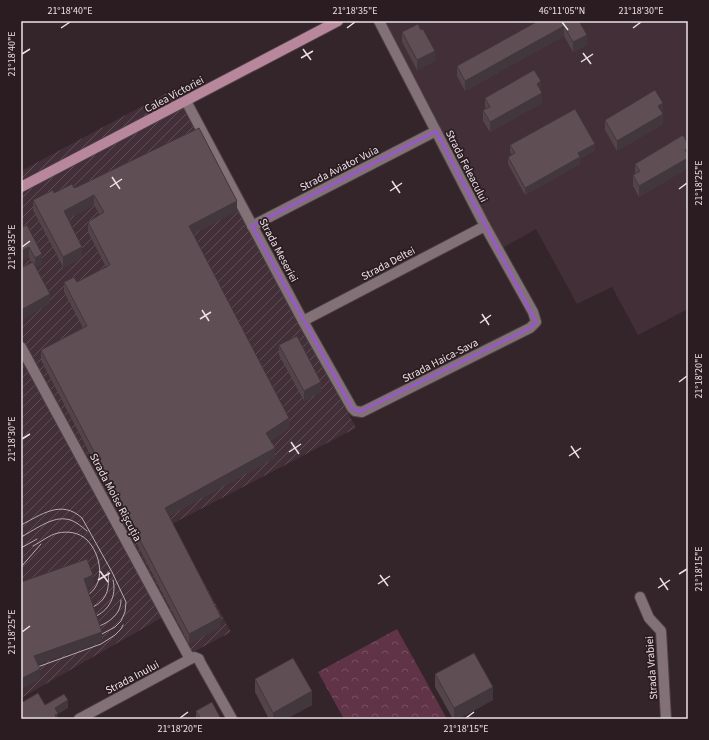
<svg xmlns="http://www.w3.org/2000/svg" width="709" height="740" viewBox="0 0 709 740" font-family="'Source Sans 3',sans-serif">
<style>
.built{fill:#432f37}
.industrial{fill:url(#industrial-furrows)}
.park{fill:url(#park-crowns)}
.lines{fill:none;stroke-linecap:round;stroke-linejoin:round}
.minor-casing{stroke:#4d4146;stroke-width:12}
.major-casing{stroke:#4d4146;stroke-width:12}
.minor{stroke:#837178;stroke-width:10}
.major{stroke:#b8879c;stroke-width:10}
.tram{stroke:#b7acb0;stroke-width:1}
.wall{fill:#524449}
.shaded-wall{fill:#42373c}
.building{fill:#5f4f55;stroke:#42373c}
.marked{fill:none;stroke:#9759c8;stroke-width:3;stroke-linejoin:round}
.ticks{fill:none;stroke:#ebe1e5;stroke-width:1.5}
.labels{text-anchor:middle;stroke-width:3.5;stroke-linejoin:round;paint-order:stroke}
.street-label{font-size:11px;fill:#ebe1e5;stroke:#2a1c21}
.neatline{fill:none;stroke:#ebe1e5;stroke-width:1.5}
.ticks-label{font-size:10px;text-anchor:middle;fill:#ebe1e5}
</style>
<defs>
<pattern id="industrial-furrows" width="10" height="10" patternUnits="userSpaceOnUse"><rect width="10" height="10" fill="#432f37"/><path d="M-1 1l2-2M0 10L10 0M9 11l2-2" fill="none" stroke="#5e4d54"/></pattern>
<pattern id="park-crowns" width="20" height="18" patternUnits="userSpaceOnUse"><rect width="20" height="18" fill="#603347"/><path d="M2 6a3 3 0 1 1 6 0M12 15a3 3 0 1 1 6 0" fill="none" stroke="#775061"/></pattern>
</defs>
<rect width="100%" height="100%" fill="#34252b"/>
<!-- built -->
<polygon class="built" points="379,21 688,21 688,309 638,335 612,287 577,304 536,229 499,250"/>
<!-- industrial -->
<polygon class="industrial" points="176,88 356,428 172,524 231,632 184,657 163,617 21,698 21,171"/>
<!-- park -->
<polygon class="park" points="397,629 447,719 344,719 318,672"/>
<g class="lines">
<!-- minor casing -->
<g class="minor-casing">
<g id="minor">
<polyline points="186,101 303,321 352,408 355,411 362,412 530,328 536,322 533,312 485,226 379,21"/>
<polyline points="252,226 436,131"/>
<polyline points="303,321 485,226"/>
<polyline points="21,347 190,659"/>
<polyline points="640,597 649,618 661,631 666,719"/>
<polyline points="79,719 194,657 199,659 200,662 232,719"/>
</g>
</g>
<!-- major casing -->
<g class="major-casing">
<polyline id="major" points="21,187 338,21"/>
</g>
<!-- minor -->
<use href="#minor" class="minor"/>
<!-- major -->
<use href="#major" class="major"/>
<!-- tram -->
<g class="tram">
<path d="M21 525C41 515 61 499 82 518L112 572 126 602 125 612 121 621 115 627 100 635"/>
<path d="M21 537C33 531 51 517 65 519 73 519 81 526 87 531"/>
<path d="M33 546C41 542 49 535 58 533 67 531 79 532 87 540 101 554 107 585 86 596"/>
<polyline points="21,548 37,539"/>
<polyline points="21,567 41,544"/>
<path d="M91 608C107 601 110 589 108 572"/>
<path d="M94 617C109 611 117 596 113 580"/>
<path d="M97 627C110 622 121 614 121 600"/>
<polyline points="21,673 101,644 115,635 121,629 123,625"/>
</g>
</g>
<!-- wall -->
<g class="wall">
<polygon points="538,21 579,21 587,45 573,52 564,36 465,91 457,76 457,66"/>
<polygon points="402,32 435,61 417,70 402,42"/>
<polygon points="541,90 542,103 490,132 483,121 483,110 485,109 485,98"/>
<polygon points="663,113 663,124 617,151 605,130 605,120"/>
<polygon points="688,144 688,168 639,197 633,186 633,175 635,174 635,164"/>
<polygon points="510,145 595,150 580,159 580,164 525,195 508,164 508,157 512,155 510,152"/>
<polygon points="74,188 237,211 193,234 289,428 270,441 275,458 169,516 221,627 189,644 41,360 41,350 83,328 64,292 64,282 77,282 106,267 88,232 88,222 100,215 94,205 68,219 82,258 63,267 33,210 33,200 54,193"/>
<polygon points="688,192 688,209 686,206 686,193"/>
<polygon points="21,228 42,264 36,267 50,304 29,257 21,261"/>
<polygon points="279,345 321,392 304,401 279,355"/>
<polygon points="435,674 493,700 458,719 453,719 435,687"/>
<polygon points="255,679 312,705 286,719 269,719 255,692"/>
<polygon points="196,711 221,719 196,719"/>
</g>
<!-- shaded-wall -->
<g class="shaded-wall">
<polygon points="564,26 564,36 465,91 465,81"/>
<polygon points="587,35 587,45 573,52 573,42"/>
<polygon points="435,51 435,61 417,70 417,60"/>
<polygon points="541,81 541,92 537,84"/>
<polygon points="542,93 542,103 490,132 490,122"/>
<polygon points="663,103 663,113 658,106"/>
<polygon points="663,114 663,124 617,151 617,141"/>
<polygon points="595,144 595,150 580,159 580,164 525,195 525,188 578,153"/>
<polygon points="688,148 688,168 639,197 639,186 685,150"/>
<polygon points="94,195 94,205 64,221 64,211"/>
<polygon points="237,201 237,211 189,236 189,226"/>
<polygon points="29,247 29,257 21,261 21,251"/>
<polygon points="82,247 82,258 63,267 63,257"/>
<polygon points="42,254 42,264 35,268 35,258"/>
<polygon points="50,294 50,304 21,320 21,310"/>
<polygon points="321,382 321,392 304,401 304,391"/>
<polygon points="289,418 289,428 266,443 266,433"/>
<polygon points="275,448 275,458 165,518 165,508"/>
<polygon points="93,575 93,586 84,589 84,579"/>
<polygon points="221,617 221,627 189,644 189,634"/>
<polygon points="102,632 102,642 34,666 34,656"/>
<polygon points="40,669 40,679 21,689 21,679"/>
<polygon points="493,687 493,700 458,719 454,719 454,708"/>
<polygon points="312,691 312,705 286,719 273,719 273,713"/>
<polygon points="68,700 68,708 58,714 58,719 55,719 55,708"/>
</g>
<!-- building -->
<g class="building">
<polygon points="538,21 579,21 587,35 573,42 564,26 465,81 457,66"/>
<polygon points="418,24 421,30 423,29 435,51 417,60 402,32"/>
<polygon points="534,70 541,81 537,84 542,93 490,122 483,110 490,107 485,98"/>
<polygon points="655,90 663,103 658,106 663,114 617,141 605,120"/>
<polygon points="575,109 595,144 578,153 580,157 525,188 508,157 515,153 510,145"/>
<polygon points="199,128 237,201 189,226 289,418 266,433 275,448 165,508 221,617 189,634 41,350 87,326 64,282 74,277 77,282 110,265 88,222 104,212 94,195 64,211 82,247 63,257 33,200 53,190 54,193 72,184 74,188 77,187"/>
<polygon points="683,135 688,144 688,148 685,150 688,155 688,158 639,186 633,175 640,171 635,164"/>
<polygon points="27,225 42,254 35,258 29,247 21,251 21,228"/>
<polygon points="33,262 50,294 21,310 21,268"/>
<polygon points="297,336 321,382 304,391 279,345"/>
<polygon points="87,559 93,575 84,579 102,632 34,656 40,669 21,679 21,582"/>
<polygon points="474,653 493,687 454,708 435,674"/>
<polygon points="293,658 312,691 273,713 255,679"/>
<polygon points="38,693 45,705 64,694 68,700 55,708 58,714 55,715 57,719 21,719 21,703"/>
<polygon points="212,702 221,719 201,719 196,711"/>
</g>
<!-- marked area -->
<path class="marked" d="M436 131 536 322 530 328 359 412 352 408 252 226Z"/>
<!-- ticks -->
<path class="ticks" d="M562 22 568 30M61 28 70 22M347 28 355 22M633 28 641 22M303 49 311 60M583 53 591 64M22 54 30 49M301 58 313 51M581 62 593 54M112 177 120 189M392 181 400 193M110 187 122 179M679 189 687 183M390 191 402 183M22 247 30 241M202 310 209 321M482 314 489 325M200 319 211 312M480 323 491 315M679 382 687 376M22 439 30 434M291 442 299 454M571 446 579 458M289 452 301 444M569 456 581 448M100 571 108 582M679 574 687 569M380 575 388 586M660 578 668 590M98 580 110 573M378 584 390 576M658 588 670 580M22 632 30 626M180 718 188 712M466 718 474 712"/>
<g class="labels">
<!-- street labels -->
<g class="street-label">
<text transform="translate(174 94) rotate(-28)" y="4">Calea Victoriei</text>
<text transform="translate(467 166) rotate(63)" y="4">Strada Feleacului</text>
<text transform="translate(339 168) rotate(-27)" y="4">Strada Aviator Vuia</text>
<text transform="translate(279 250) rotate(62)" y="4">Strada Meseriei</text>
<text transform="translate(388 263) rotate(-28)" y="4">Strada Deltei</text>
<text transform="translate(440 360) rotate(-27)" y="4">Strada Haica-Sava</text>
<text transform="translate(116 497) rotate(62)" y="4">Strada Moise Rișcuția</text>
<text transform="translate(651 668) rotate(-94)" y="4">Strada Vrabiei</text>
<text transform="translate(132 677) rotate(-28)" y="4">Strada Inului</text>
</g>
</g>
<!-- border -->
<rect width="709" height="740" fill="none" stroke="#2a1c21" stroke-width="44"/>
<rect x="22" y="22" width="665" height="696" class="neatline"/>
<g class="ticks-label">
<text x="70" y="14">21°18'40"E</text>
<text x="355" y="14">21°18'35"E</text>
<text x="562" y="14">46°11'05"N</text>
<text x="641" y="14">21°18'30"E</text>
<text transform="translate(11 54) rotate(-90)" y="4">21°18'40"E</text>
<text transform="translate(698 183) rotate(-90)" y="4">21°18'25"E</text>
<text transform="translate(11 247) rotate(-90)" y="4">21°18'35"E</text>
<text transform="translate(698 376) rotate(-90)" y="4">21°18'20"E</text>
<text transform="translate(11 439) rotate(-90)" y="4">21°18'30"E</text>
<text transform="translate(698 569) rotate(-90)" y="4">21°18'15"E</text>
<text transform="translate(11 632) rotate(-90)" y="4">21°18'25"E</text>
<text x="180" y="732">21°18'20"E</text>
<text x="466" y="732">21°18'15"E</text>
</g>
</svg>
